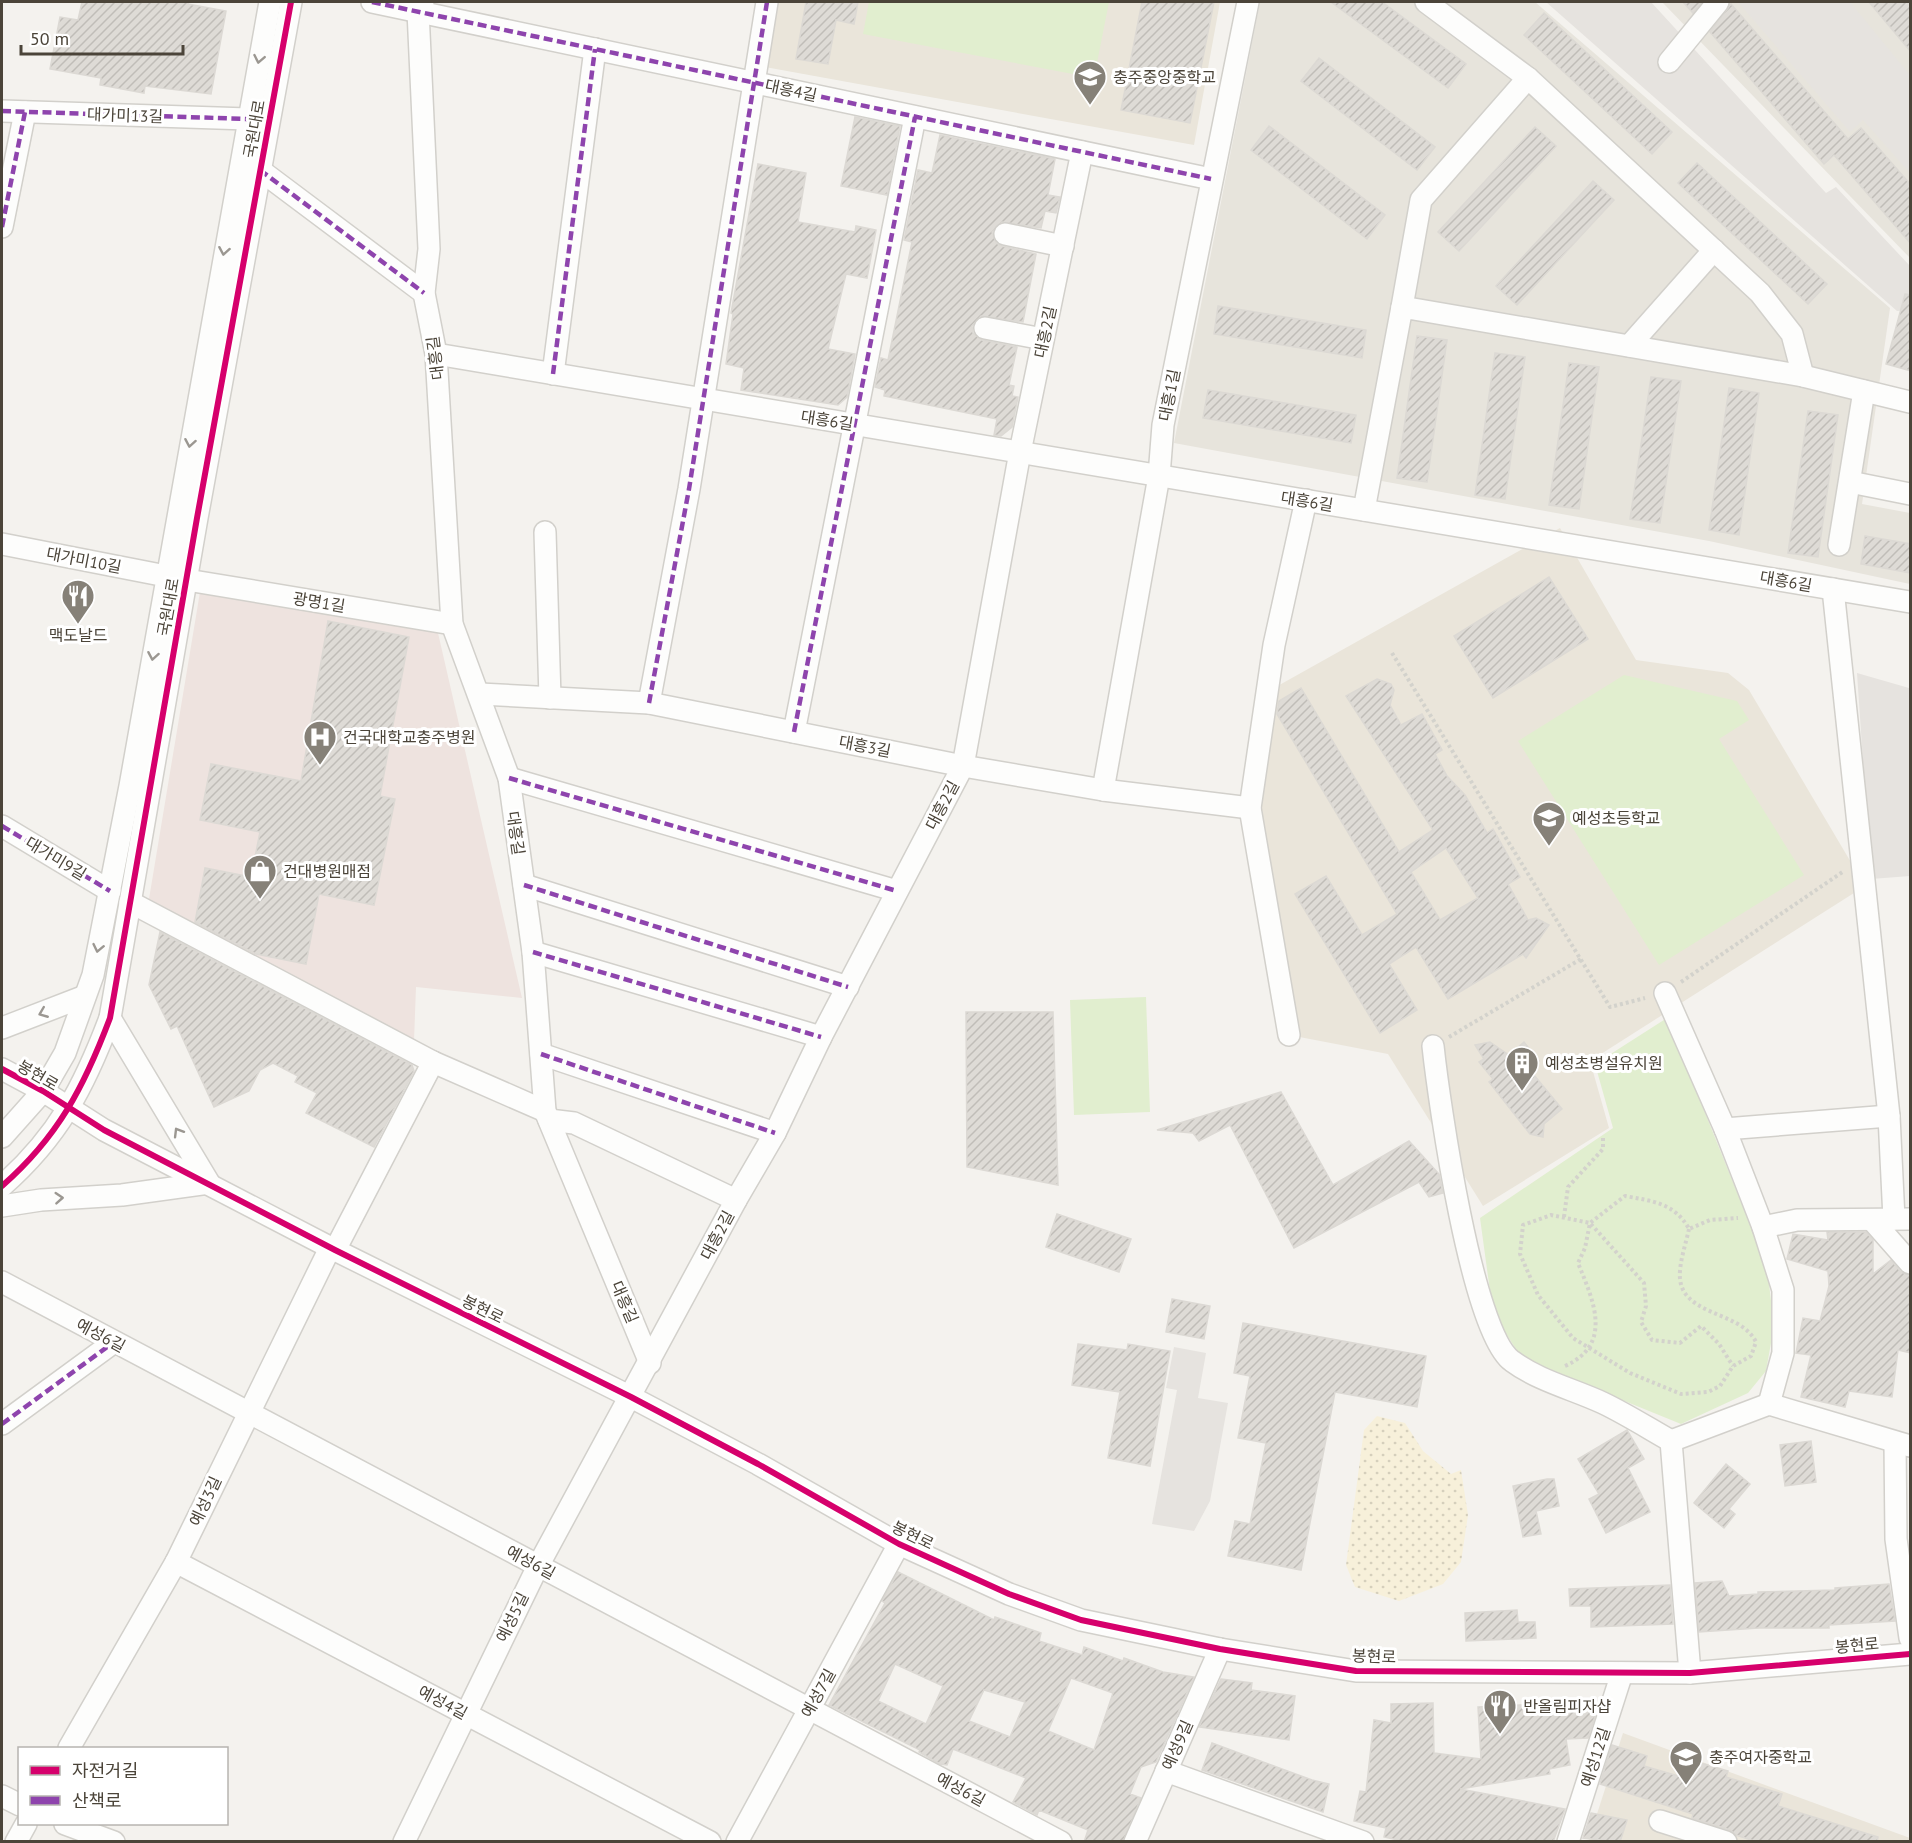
<svg xmlns="http://www.w3.org/2000/svg" width="1912" height="1843" viewBox="0 0 1912 1843" font-family="'PT Sans','Noto Sans KR',sans-serif">
<style>
.residential{fill:#e7e4dc}
.education{fill:#eae5da}
.medical{fill:#eee3df}
.sand{fill:url(#sand-dots)}
.park{fill:#e1eecf}
.parking{fill:#e6e3df}
.building{fill:url(#building-hatch);stroke:#dcd9d4;stroke-width:1.5;fill-rule:evenodd}
.lines{fill:none;stroke-linecap:round;stroke-linejoin:round}
.minor-casing{stroke:#d2d0cb;stroke-width:24}
.path{stroke:#d3d2cc;stroke-width:4;stroke-dasharray:3 3;stroke-linecap:butt}
.minor{stroke:#fdfdfc;stroke-width:21}
.quiet{stroke:#8e44ad;stroke-width:4.5;stroke-dasharray:9 4.5;stroke-linecap:butt}
.cycleway-casing{stroke:#fff;stroke-width:10}
.cycleway{stroke:#d6006c;stroke-width:6}
.oneway{stroke:#9b9791}
.labels{text-anchor:middle;stroke-width:6;stroke-linejoin:round;paint-order:stroke}
.poi-label{font-size:16px;fill:#4b4439;stroke:#fff;text-anchor:start}
.street-label{font-size:16px;fill:#4b4439;stroke:#fff}
</style>
<defs>
<pattern id="sand-dots" width="8" height="8" patternUnits="userSpaceOnUse" patternTransform="scale(1.5)"><rect width="8" height="8" fill="#f7f0da"/><path d="M2 2h.1M6 6h.1" fill="none" stroke="#d5cfbc" stroke-width="1.8" stroke-linecap="round"/></pattern>
<pattern id="building-hatch" width="6" height="6" patternUnits="userSpaceOnUse" patternTransform="scale(1.5)"><rect width="6" height="6" fill="#dedbd6"/><path d="M-1 1l2-2M0 6l6-6M5 7l2-2" fill="none" stroke="#c0bdb8"/></pattern>
</defs>
<rect width="100%" height="100%" fill="#f4f2ee"/>
<!-- residential -->
<g class="residential">
<polygon points="1260,2 1535,2 1890,308 1862,504 1910,513 1910,584 1709,541 1174,443"/>
<polygon points="1662,2 1910,2 1910,258"/>
</g>
<!-- education -->
<g class="education">
<polygon points="777,2 1220,2 1194,145 765,67"/>
<polygon points="1560,528 1636,660 1728,673 1749,690 1865,886 1590,1061 1609,1128 1483,1206 1388,1054 1289,1035 1250,808 1267,692"/>
<polygon points="1623,1733 1910,1838 1910,1842 1588,1842"/>
</g>
<!-- medical -->
<polygon class="medical" points="200,592 438,633 522,998 416,987 414,1041 149,899"/>
<!-- sand -->
<polygon class="sand" points="1377,1416 1405,1423 1423,1451 1451,1474 1461,1470 1468,1515 1461,1562 1443,1584 1399,1601 1355,1587 1346,1565 1364,1430"/>
<!-- park -->
<g class="park">
<polygon points="869,2 1109,2 1094,78 863,34"/>
<polygon points="1624,675 1737,701 1749,720 1719,739 1804,875 1659,965 1518,741"/>
<polygon points="1146,997 1150,1112 1074,1115 1070,1000"/>
<polygon points="1667,1018 1767,1267 1774,1326 1766,1371 1748,1393 1681,1424 1563,1376 1519,1354 1493,1313 1480,1218 1613,1128 1595,1064"/>
</g>
<!-- parking -->
<g class="parking">
<polygon points="1546,2 1651,2 1826,193 1836,187 1910,266 1910,310 1897,311"/>
<polygon points="1738,2 1850,2 1910,75 1910,173 1863,120 1850,132"/>
<polygon points="1857,673 1909,688 1910,682 1910,876 1871,879"/>
<polygon points="1174,1347 1206,1353 1198,1398 1228,1403 1210,1501 1194,1531 1152,1524 1177,1390 1166,1388"/>
</g>
<!-- building -->
<g class="building">
<polygon points="82,2 189,2 188,4 226,11 211,94 145,86 144,93 100,85 101,78 50,69 60,17 78,20"/>
<polygon points="806,2 858,2 854,24 836,20 828,64 796,59"/>
<polygon points="1142,2 1214,2 1190,123 1121,110"/>
<polygon points="1331,2 1382,2 1466,64 1448,88"/>
<polygon points="1683,2 1702,2 1693,13"/>
<polygon points="1869,2 1911,2 1911,52"/>
<polygon points="1731,4 1848,139 1861,128 1911,185 1911,244 1834,155 1824,164 1710,32"/>
<polygon points="1544,13 1672,132 1652,154 1524,35"/>
<polygon points="1319,58 1435,147 1417,170 1301,81"/>
<polygon points="855,117 900,126 887,195 841,186"/>
<polygon points="1269,126 1385,215 1367,239 1251,150"/>
<polygon points="1535,127 1556,146 1459,251 1438,232"/>
<polygon points="940,135 1055,159 1048,195 1060,197 1056,213 1045,211 1041,228 1002,222 992,232 996,243 1002,246 1036,254 1023,322 981,316 972,326 973,333 982,340 1017,347 1009,385 1014,386 1012,396 1018,397 1012,427 1001,436 994,435 997,419 884,396 885,390 875,387 881,358 888,360 896,321 912,242 904,240 918,170 932,173"/>
<polygon points="1697,163 1827,284 1808,304 1678,183"/>
<polygon points="758,164 806,173 798,222 855,232 856,226 876,230 867,278 846,274 828,349 855,354 847,397 838,405 741,390 744,368 726,364 733,314 731,313"/>
<polygon points="1593,181 1614,200 1517,305 1496,286"/>
<polygon points="1905,294 1911,295 1911,371 1886,364"/>
<polygon points="1218,306 1366,330 1362,358 1214,334"/>
<polygon points="1417,336 1447,340 1427,482 1397,478"/>
<polygon points="1495,353 1525,357 1505,499 1475,495"/>
<polygon points="1569,363 1599,367 1579,509 1549,505"/>
<polygon points="1651,377 1681,381 1660,523 1630,519"/>
<polygon points="1729,388 1759,393 1739,535 1709,530"/>
<polygon points="1208,390 1356,415 1351,443 1203,418"/>
<polygon points="1808,411 1838,415 1818,557 1788,553"/>
<polygon points="1865,536 1911,544 1911,573 1861,564"/>
<polygon points="1549,577 1588,639 1493,698 1454,636"/>
<polygon points="328,621 409,637 380,796 395,799 374,905 319,894 306,964 256,954 195,922 205,868 251,877 260,832 200,820 211,764 301,781"/>
<path d="M1377 679 1391 684 1394 690 1390 705 1401 725 1422 714 1442 750 1435 754 1447 776 1465 795 1487 833 1493 829 1520 877 1508 884 1528 920 1536 918 1549 925 1526 958 1523 954 1448 999 1416 947 1389 964 1417 1010 1380 1033 1295 894 1326 876 1362 935 1397 914 1277 714 1279 701 1301 688 1399 852 1433 830 1346 696ZM1446 848 1478 898 1440 920 1411 872Z"/>
<polygon points="160,932 412,1065 414,1071 374,1147 306,1113 317,1093 295,1082 298,1076 273,1063 260,1070 249,1091 214,1107 177,1026 171,1029 149,985"/>
<polygon points="966,1012 1053,1012 1058,1185 967,1167"/>
<polygon points="1490,1042 1509,1055 1524,1042 1539,1061 1529,1069 1562,1109 1544,1124 1543,1137 1530,1134 1489,1082 1493,1079 1479,1062 1484,1059 1475,1045"/>
<polygon points="1281,1092 1333,1185 1409,1141 1439,1174 1443,1193 1429,1197 1419,1182 1294,1248 1230,1125 1199,1141 1193,1133 1157,1130"/>
<polygon points="1057,1214 1131,1239 1119,1272 1046,1247"/>
<polygon points="1827,1232 1866,1232 1873,1240 1873,1274 1891,1260 1901,1272 1911,1275 1911,1353 1898,1350 1892,1397 1849,1391 1845,1407 1801,1397 1811,1355 1796,1353 1803,1318 1820,1321 1829,1286 1828,1271 1787,1259 1793,1234 1828,1240"/>
<polygon points="1172,1299 1210,1306 1204,1339 1166,1332"/>
<polygon points="1243,1323 1426,1356 1417,1407 1335,1392 1301,1570 1228,1556 1235,1521 1250,1524 1266,1443 1238,1438 1250,1376 1234,1373"/>
<polygon points="1078,1344 1127,1350 1128,1344 1170,1351 1150,1466 1108,1458 1120,1392 1072,1385"/>
<polygon points="1627,1430 1644,1459 1628,1468 1650,1512 1606,1533 1589,1499 1599,1494 1578,1459"/>
<polygon points="1811,1441 1816,1482 1785,1486 1780,1445"/>
<polygon points="1726,1464 1750,1484 1729,1509 1735,1514 1724,1528 1694,1503"/>
<polygon points="1547,1479 1554,1479 1559,1506 1536,1511 1541,1534 1523,1537 1513,1486"/>
<path d="M898 1572 994 1620 995 1617 1041 1633 1039 1641 1082 1655 1084 1647 1123 1661 1124 1658 1163 1672 1194 1677 1156 1762 1141 1767 1130 1794 1141 1798 1123 1842H1084L1088 1830 1039 1810 1037 1815 1013 1802 1026 1778 953 1749 947 1765 940 1764 919 1752 920 1750 829 1705 885 1603 882 1601ZM895 1664 943 1686 926 1724 878 1701ZM1071 1678 1113 1693 1094 1750 1048 1731ZM984 1690 1025 1702 1010 1737 969 1721Z"/>
<polygon points="1722,1581 1729,1596 1758,1594 1758,1592 1835,1590 1835,1588 1889,1584 1895,1621 1829,1625 1829,1628 1759,1628 1699,1632 1695,1583"/>
<polygon points="1670,1585 1673,1624 1591,1627 1591,1606 1570,1606 1569,1589"/>
<polygon points="1517,1610 1518,1622 1535,1622 1536,1638 1466,1641 1465,1613"/>
<polygon points="1221,1679 1252,1683 1251,1690 1295,1696 1289,1740 1199,1727"/>
<polygon points="1433,1703 1434,1753 1481,1759 1478,1707 1566,1703 1566,1706 1599,1704 1588,1738 1566,1739 1570,1765 1549,1769 1550,1774 1460,1789 1565,1809 1553,1842 1407,1842 1384,1837 1386,1828 1354,1821 1360,1791 1366,1792 1374,1720 1391,1723 1391,1704"/>
<polygon points="1212,1743 1312,1780 1329,1784 1323,1812 1202,1770"/>
<polygon points="1612,1745 1647,1756 1644,1766 1692,1780 1697,1762 1728,1771 1726,1777 1782,1794 1778,1806 1878,1837 1877,1842 1757,1842 1736,1835 1730,1830 1692,1818 1693,1814 1600,1784"/>
<polygon points="1591,1813 1627,1820 1620,1842 1583,1838"/>
</g>
<g class="lines">
<!-- minor casing -->
<g class="minor-casing">
<g id="minor">
<polyline points="372,2 1211,179"/>
<polyline points="423,2 418,11 429,249 424,293 436,354 452,624 509,778 533,952 545,1111 650,1363"/>
<polyline points="1426,2 1528,78 1760,293 1792,334 1803,376"/>
<polyline points="1669,62 1718,2"/>
<polyline points="2,111 248,119"/>
<polyline points="260,170 424,293"/>
<polyline points="2,227 25,112"/>
<polyline points="1005,234 1063,246"/>
<polyline points="1402,307 1421,200 1528,78"/>
<polyline points="985,328 1043,339"/>
<polyline points="1629,346 1714,250"/>
<polyline points="436,354 1910,602"/>
<polyline points="553,374 595,49"/>
<polyline points="1850,482 1910,494"/>
<polyline points="1364,510 1402,307 1803,376 1910,402"/>
<polyline points="545,532 550,698"/>
<polyline points="2,544 166,576"/>
<polyline points="1839,545 1864,391"/>
<polyline points="187,580 452,624"/>
<polyline points="1833,589 1889,1116 1894,1219"/>
<polyline points="480,694 649,703 963,766 1103,790 1250,808"/>
<polyline points="649,703 689,489 767,2"/>
<polyline points="794,732 915,117"/>
<polyline points="509,778 897,891"/>
<polyline points="1103,790 1159,476 1163,425 1248,2"/>
<polyline points="2,826 110,891"/>
<polyline points="524,885 848,987"/>
<polyline points="130,902 433,1062 545,1111"/>
<polyline points="533,952 821,1037"/>
<polyline points="1665,993 1725,1129 1763,1227 1783,1290 1783,1353 1769,1404"/>
<polyline points="2,1028 85,996"/>
<polyline points="1289,1035 1250,808 1274,645 1306,500"/>
<path d="M1433 1046C1439 1102 1472 1333 1512 1361 1539 1381 1573 1389 1603 1403 1626 1414 1648 1428 1671 1441L1690 1673"/>
<polyline points="541,1054 775,1133"/>
<polyline points="2,1069 43,1091 104,1130 335,1250 631,1397 758,1464 899,1544 1009,1594 1081,1620 1220,1649 1356,1671 1690,1673 1910,1654"/>
<polyline points="549,1120 574,1123 736,1200"/>
<polyline points="1725,1129 1889,1116"/>
<polyline points="2,1137 43,1091 65,1053 93,975 130,786 270,2"/>
<path d="M2 1186C58 1137 84 1087 110 1018L197 518 291 2"/>
<polyline points="2,1206 41,1200 122,1195 209,1183 110,1018"/>
<polyline points="1873,1221 1910,1263"/>
<polyline points="1763,1227 1797,1220 1910,1219"/>
<polyline points="335,1250 433,1062"/>
<polyline points="2,1282 1061,1842"/>
<polyline points="2,1424 114,1342"/>
<polyline points="1671,1441 1769,1404 1910,1446"/>
<polyline points="1895,1443 1896,1539 1910,1638"/>
<polyline points="176,1562 710,1842"/>
<polyline points="69,1748 176,1562 330,1248"/>
<polyline points="1166,1771 1363,1842"/>
<polyline points="2,1796 20,1805"/>
<polyline points="1660,1821 1726,1842"/>
<polyline points="65,1824 114,1842"/>
<polyline points="16,1842 26,1824"/>
<polyline points="404,1842 538,1566 736,1200 775,1133 821,1037 963,766 1020,452 1082,152"/>
<polyline points="737,1842 899,1544"/>
<polyline points="1135,1842 1220,1649"/>
<polyline points="1568,1842 1622,1673"/>
</g>
</g>
<!-- path -->
<g class="path">
<polyline points="1392,653 1610,1007 1645,998"/>
<polyline points="1681,982 1844,871"/>
<polyline points="1449,1037 1581,959"/>
<polyline points="1564,1217 1568,1187 1603,1149 1603,1136"/>
<path d="M1689 1229C1686 1243 1681 1257 1680 1271 1676 1317 1740 1309 1756 1342L1751 1356 1733 1366 1720 1386 1708 1392 1681 1394 1630 1373 1573 1338 1538 1295 1520 1254 1523 1225 1551 1215 1590 1223 1644 1283 1646 1306 1641 1322 1652 1340 1680 1343 1701 1326 1719 1344 1733 1366"/>
<path d="M1565 1366C1614 1344 1593 1300 1578 1263L1585 1248 1590 1223 1625 1196C1652 1201 1675 1203 1689 1229L1710 1220 1738 1218"/>
</g>
<!-- minor -->
<use href="#minor" class="minor"/>
<!-- quiet -->
<g class="quiet">
<polyline points="372,2 1211,179"/>
<polyline points="2,111 248,119"/>
<polyline points="260,170 424,293"/>
<polyline points="2,227 25,112"/>
<polyline points="553,374 595,49"/>
<polyline points="649,703 689,489 767,2"/>
<polyline points="794,732 915,117"/>
<polyline points="509,778 897,891"/>
<polyline points="2,826 110,891"/>
<polyline points="524,885 848,987"/>
<polyline points="533,952 821,1037"/>
<polyline points="541,1054 775,1133"/>
<polyline points="2,1424 114,1342"/>
</g>
<!-- cycleway casing -->
<g class="cycleway-casing">
<g id="cycleway">
<polyline points="2,1069 43,1091 104,1130 335,1250 631,1397 758,1464 899,1544 1009,1594 1081,1620 1220,1649 1356,1671 1690,1673 1910,1654"/>
<path d="M2 1186C58 1137 84 1087 110 1018L197 518 291 2"/>
</g>
</g>
<!-- cycleway -->
<use href="#cycleway" class="cycleway"/>
</g>
<!-- one-way arrows -->
<defs><path id="oneway-chevron" d="M-2-3.5L2.5 0L-2 3.5" fill="none" stroke-width="1.6" stroke-linecap="round" stroke-linejoin="round" transform="scale(1.5)"/></defs>
<g class="oneway">
<use href="#oneway-chevron" transform="translate(259 59) rotate(101)"/>
<use href="#oneway-chevron" transform="translate(224 251) rotate(100)"/>
<use href="#oneway-chevron" transform="translate(190 443) rotate(100)"/>
<use href="#oneway-chevron" transform="translate(153 656) rotate(100)"/>
<use href="#oneway-chevron" transform="translate(98 948) rotate(102)"/>
<use href="#oneway-chevron" transform="translate(43 1013) rotate(158)"/>
<use href="#oneway-chevron" transform="translate(178 1132) rotate(-121)"/>
<use href="#oneway-chevron" transform="translate(59 1198) rotate(-4)"/>
</g>
<!-- icons -->
<defs>
<g id="school-pin" transform="scale(1.725)"><path d="M0 17L-7.5 6A9.5 9.5 0 1 1 7.5 6Z" fill="#868178" stroke="#fff"/><path d="M0-5L7-2L0 1L-7-2ZM-4 1L0 2.5L4 1V4Q0 6-4 4Z" fill="#fff"/></g>
<g id="restaurant-pin" transform="scale(1.725)"><path d="M0 17L-7.5 6A9.5 9.5 0 1 1 7.5 6Z" fill="#868178" stroke="#fff"/><path d="M-5-6h1v4h1v-4h1v4h1v-4h1v5L-1.5 .5V6h-2V.5L-5-1ZM5-6V6H3V1.5H1.5Q1.5-4 5-6Z" fill="#fff"/></g>
<g id="hospital-pin" transform="scale(1.725)"><path d="M0 17L-7.5 6A9.5 9.5 0 1 1 7.5 6Z" fill="#868178" stroke="#fff"/><path d="M-5-5h3v3.5h4V-5h3V5h-3V1.5h-4V5h-3Z" fill="#fff"/></g>
<g id="shop-pin" transform="scale(1.725)"><path d="M0 17L-7.5 6A9.5 9.5 0 1 1 7.5 6Z" fill="#868178" stroke="#fff"/><path d="M-5-2.5h2.3a2.7 3.5 0 0 1 5.4 0H5L5.5 6h-11ZM-1.5-2.5h3a1.5 2.3 0 0 0-3 0Z" fill="#fff"/></g>
<g id="building-pin" transform="scale(1.725)"><path d="M0 17L-7.5 6A9.5 9.5 0 1 1 7.5 6Z" fill="#868178" stroke="#fff"/><path d="M-4-6H4V6H1V3H-1V6H-4ZM-2.5-4.3h1.7v1.8h-1.7ZM.8-4.3h1.7v1.8H.8ZM-2.5-1h1.7V.8h-1.7ZM.8-1h1.7V.8H.8Z" fill="#fff"/></g>
</defs>
<g fill-rule="evenodd">
<use href="#school-pin" x="1090" y="77"/>
<use href="#restaurant-pin" x="78" y="596"/>
<use href="#hospital-pin" x="320" y="737"/>
<use href="#school-pin" x="1549" y="818"/>
<use href="#shop-pin" x="260" y="871"/>
<use href="#building-pin" x="1522" y="1063"/>
<use href="#restaurant-pin" x="1500" y="1706"/>
<use href="#school-pin" x="1686" y="1757"/>
</g>
<g class="labels">
<!-- poi labels -->
<g class="poi-label">
<text x="1113" y="83">충주중앙중학교</text>
<text x="78" y="641" text-anchor="middle">맥도날드</text>
<text x="343" y="743">건국대학교충주병원</text>
<text x="1572" y="824">예성초등학교</text>
<text x="283" y="877">건대병원매점</text>
<text x="1545" y="1069">예성초병설유치원</text>
<text x="1523" y="1712">반올림피자샵</text>
<text x="1709" y="1763">충주여자중학교</text>
</g>
<!-- street labels -->
<g class="street-label">
<text transform="translate(791 90) rotate(12)" y="6">대흥4길</text>
<text transform="translate(125 115) rotate(2)" y="6">대가미13길</text>
<text transform="translate(254 129) rotate(-80)" y="6">국원대로</text>
<text transform="translate(1045 332) rotate(-78)" y="6">대흥2길</text>
<text transform="translate(435 358) rotate(-97)" y="6">대흥길</text>
<text transform="translate(1169 395) rotate(-79)" y="6">대흥1길</text>
<text transform="translate(827 420) rotate(9)" y="6">대흥6길</text>
<text transform="translate(1307 501) rotate(9)" y="6">대흥6길</text>
<text transform="translate(84 560) rotate(11)" y="6">대가미10길</text>
<text transform="translate(1786 581) rotate(10)" y="6">대흥6길</text>
<text transform="translate(319 602) rotate(9)" y="6">광명1길</text>
<text transform="translate(168 607) rotate(-80)" y="6">국원대로</text>
<text transform="translate(865 746) rotate(11)" y="6">대흥3길</text>
<text transform="translate(942 805) rotate(-62)" y="6">대흥2길</text>
<text transform="translate(516 833) rotate(82)" y="6">대흥길</text>
<text transform="translate(56 858) rotate(31)" y="6">대가미9길</text>
<text transform="translate(38 1075) rotate(30)" y="6">봉현로</text>
<text transform="translate(717 1235) rotate(-62)" y="6">대흥2길</text>
<text transform="translate(625 1302) rotate(67)" y="6">대흥길</text>
<text transform="translate(483 1309) rotate(26)" y="6">봉현로</text>
<text transform="translate(101 1335) rotate(28)" y="6">예성6길</text>
<text transform="translate(205 1501) rotate(-65)" y="6">예성3길</text>
<text transform="translate(913 1535) rotate(26)" y="6">봉현로</text>
<text transform="translate(531 1562) rotate(28)" y="6">예성6길</text>
<text transform="translate(512 1617) rotate(-64)" y="6">예성5길</text>
<text transform="translate(1857 1645) rotate(-5)" y="6">봉현로</text>
<text transform="translate(1374 1656) rotate(2)" y="6">봉현로</text>
<text transform="translate(818 1693) rotate(-61)" y="6">예성7길</text>
<text transform="translate(443 1702) rotate(28)" y="6">예성4길</text>
<text transform="translate(1177 1745) rotate(-66)" y="6">예성9길</text>
<text transform="translate(1595 1757) rotate(-72)" y="6">예성12길</text>
<text transform="translate(961 1789) rotate(28)" y="6">예성6길</text>
</g>
</g>
<!-- border -->
<rect width="1912" height="1843" fill="none" stroke="#4b4439" stroke-width="6"/>
<!-- legend -->
<rect x="18" y="1747" width="210" height="78" fill="#ffffff" stroke="#b7b4b0" stroke-width="1.5"/>
<rect x="30" y="1766" width="30" height="9" fill="#d6006c" stroke="#b7b4b0" stroke-width="1.5"/>
<text x="72" y="1777" font-size="18" fill="#4b4439">자전거길</text>
<rect x="30" y="1796" width="30" height="9" fill="#8e44ad" stroke="#b7b4b0" stroke-width="1.5"/>
<text x="72" y="1807" font-size="18" fill="#4b4439">산책로</text>
<!-- scale -->
<path d="M21 45v9h162v-9" fill="none" stroke="#4b4439" stroke-width="3"/>
<text x="30" y="45" font-size="18" fill="#4b4439" stroke="#ffffff" stroke-width="4.5" paint-order="stroke">50 m</text>
</svg>
